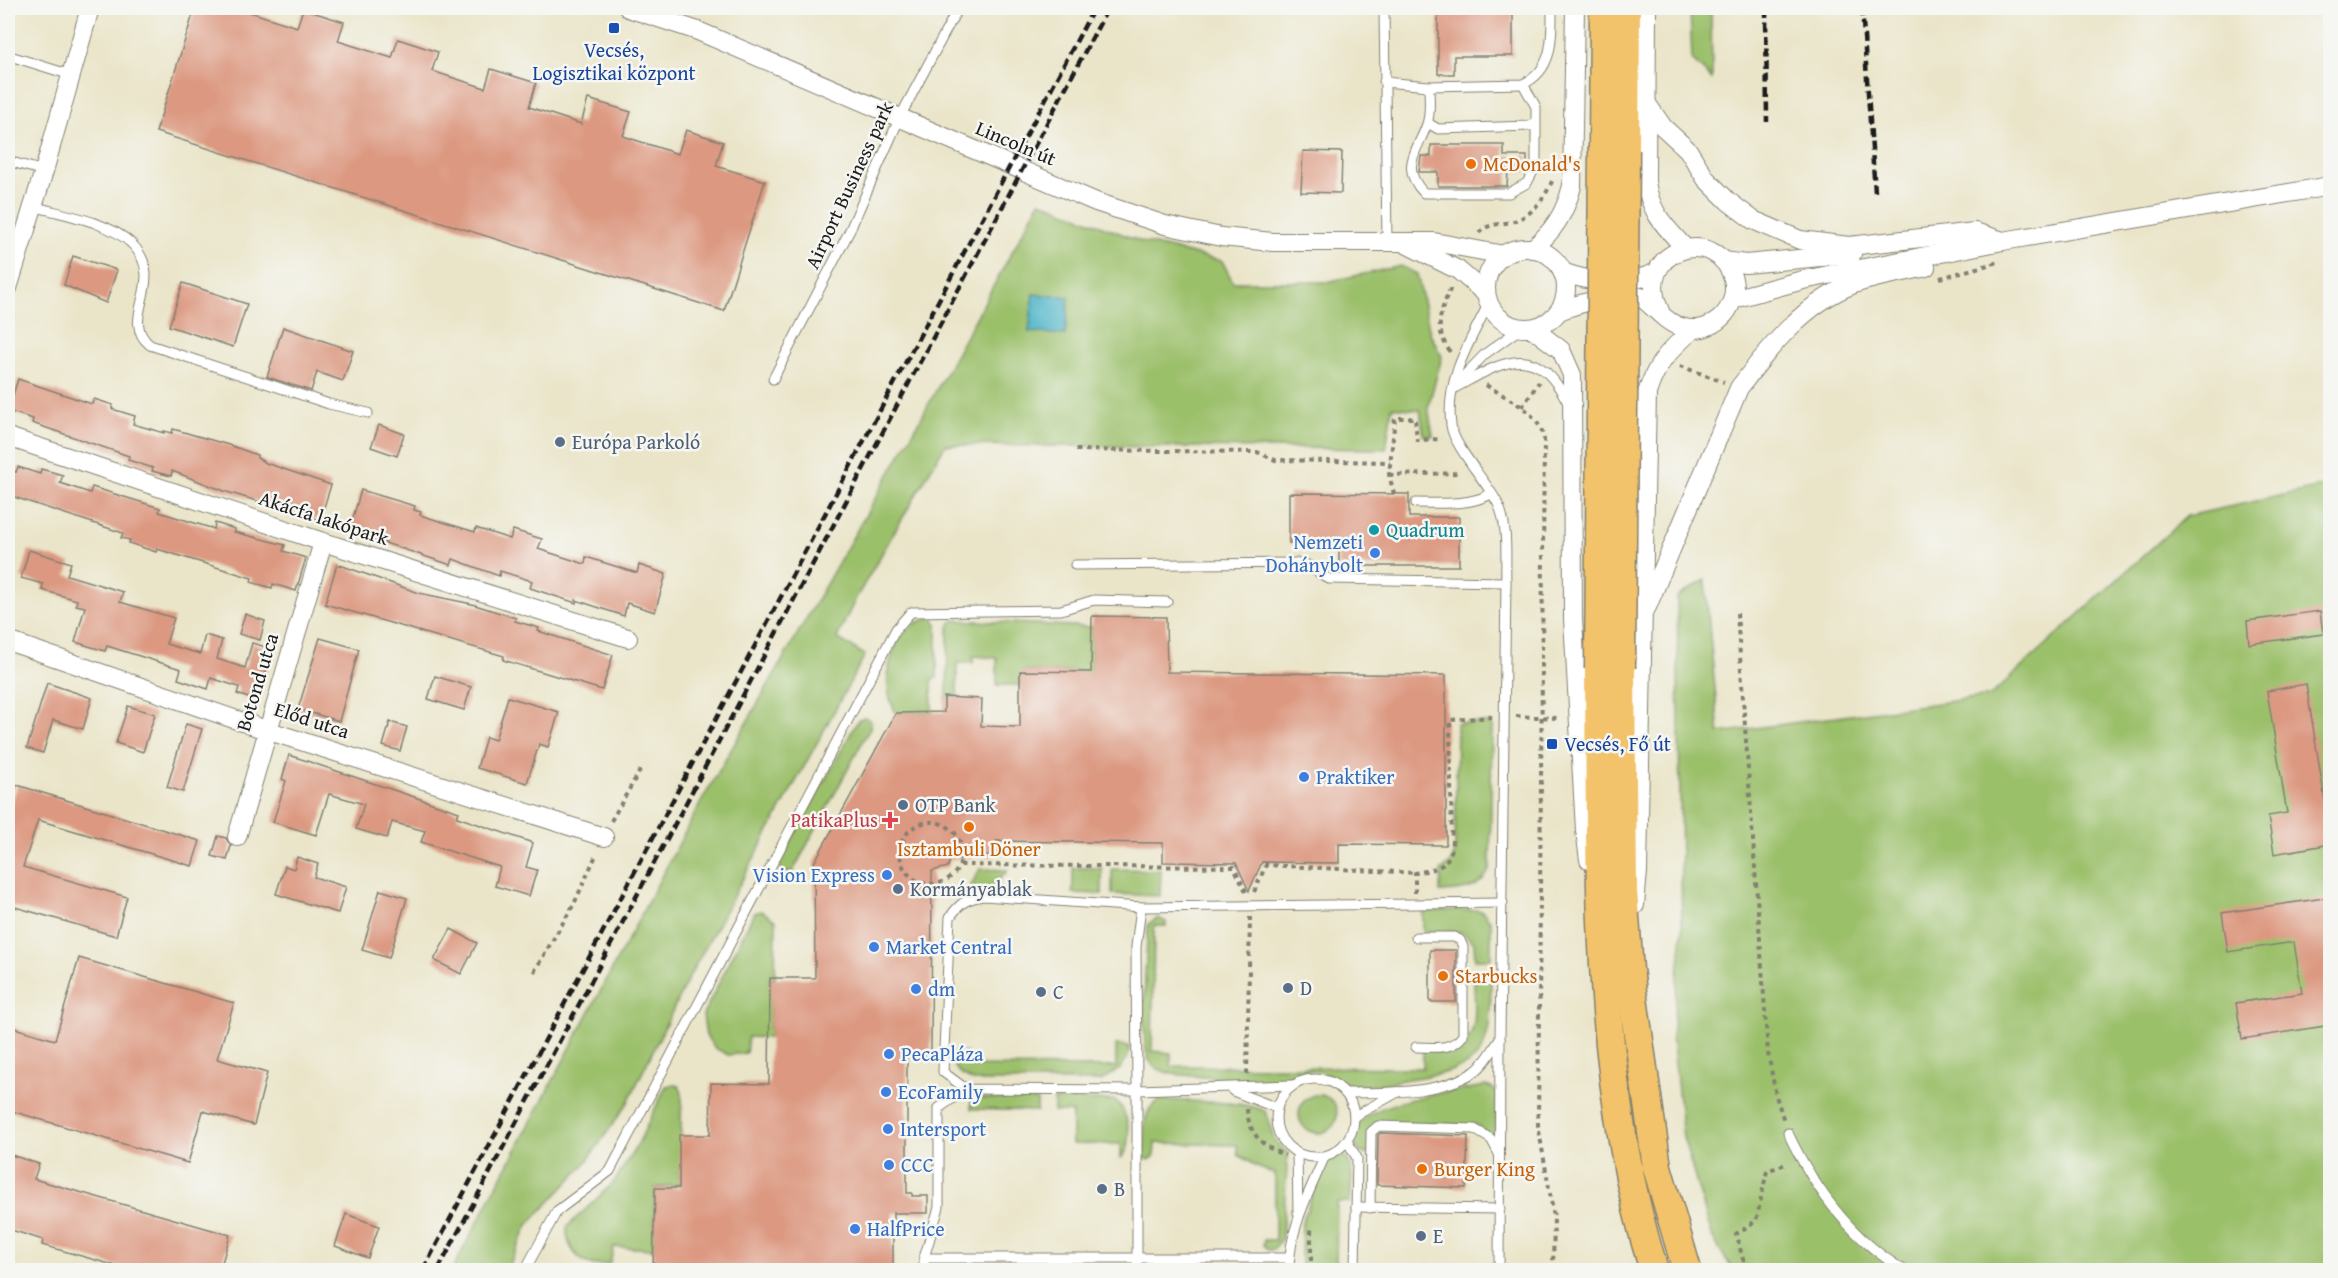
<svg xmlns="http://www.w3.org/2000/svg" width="2338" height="1278" viewBox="0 0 2338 1278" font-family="'Gentium Book Plus',serif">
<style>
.green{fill:#9bc06b;stroke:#5c6e44;stroke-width:1.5}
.water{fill:#4ab3c8;stroke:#336872;stroke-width:1.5}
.building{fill:#dc9880}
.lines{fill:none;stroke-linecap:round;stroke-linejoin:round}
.lane-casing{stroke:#838072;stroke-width:11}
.street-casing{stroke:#838072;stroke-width:20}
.primary-casing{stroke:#838072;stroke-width:31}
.path{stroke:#838072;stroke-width:4;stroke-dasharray:4.5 4.5;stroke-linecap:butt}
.lane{stroke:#fff;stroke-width:9}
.street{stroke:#fff;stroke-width:18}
.primary{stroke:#f2c36a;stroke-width:28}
.rail{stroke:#1c1c1c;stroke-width:4.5;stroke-dasharray:9 4.5;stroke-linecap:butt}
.primary-bridge-casing{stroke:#838072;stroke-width:31;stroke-linecap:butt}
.primary-bridge{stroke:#f2c36a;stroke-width:28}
.transit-dot{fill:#1a4fb4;stroke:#f6f6f2;stroke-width:2}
.food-dot{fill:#e8710a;stroke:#f6f6f2;stroke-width:2}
.service-dot{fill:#5c6f8a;stroke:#f6f6f2;stroke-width:2}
.culture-dot{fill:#0f9aa8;stroke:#f6f6f2;stroke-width:2}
.shop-dot{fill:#3f7fe0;stroke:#f6f6f2;stroke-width:2}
.health-dot{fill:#e0444e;stroke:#f6f6f2;stroke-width:2}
.labels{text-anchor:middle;stroke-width:5;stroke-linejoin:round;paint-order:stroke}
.transit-label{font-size:20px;fill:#164399;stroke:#f6f6f2}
.street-label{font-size:20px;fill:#1c1c1c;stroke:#f6f6f2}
.food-label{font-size:20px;fill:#c56008;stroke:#f6f6f2;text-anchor:start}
.service-label{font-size:20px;fill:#4e5e75;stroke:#f6f6f2;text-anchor:start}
.culture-label{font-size:20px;fill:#0d838f;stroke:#f6f6f2;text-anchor:start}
.shop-label{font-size:20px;fill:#366cbe;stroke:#f6f6f2;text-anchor:start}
.health-label{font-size:20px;fill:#be3a42;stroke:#f6f6f2;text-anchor:end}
</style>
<rect width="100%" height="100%" fill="#f6f6f2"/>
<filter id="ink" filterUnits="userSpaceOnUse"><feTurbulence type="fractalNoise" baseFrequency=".0167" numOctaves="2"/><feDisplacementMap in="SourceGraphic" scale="12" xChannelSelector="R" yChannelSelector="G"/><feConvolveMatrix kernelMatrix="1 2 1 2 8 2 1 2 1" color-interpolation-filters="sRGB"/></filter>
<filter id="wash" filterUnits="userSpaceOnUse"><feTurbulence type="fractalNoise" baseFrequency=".008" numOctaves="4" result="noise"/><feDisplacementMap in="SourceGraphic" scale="24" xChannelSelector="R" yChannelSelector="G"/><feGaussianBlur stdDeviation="1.35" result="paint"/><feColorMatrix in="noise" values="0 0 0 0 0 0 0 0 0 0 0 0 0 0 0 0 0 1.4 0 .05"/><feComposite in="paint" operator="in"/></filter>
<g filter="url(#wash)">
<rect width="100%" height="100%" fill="#eae5c9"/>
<!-- green -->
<g class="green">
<polygon points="1690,8 1711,8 1712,79 1692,60"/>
<polygon points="1040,201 1142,242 1222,261 1233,282 1326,282 1401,266 1417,274 1430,333 1442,357 1428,407 1433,436 1424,436 1420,410 1392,407 1386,449 945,445 856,598 837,638 865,655 688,979 627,1104 585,1164 528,1225 507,1270 452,1270 700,804 915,429"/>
<polygon points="2330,485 2330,1270 1733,1270 1713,1239 1683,1137 1672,1036 1682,933 1677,597 1705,580 1719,733 1990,696 2187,516"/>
<path d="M933 618 937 624V678L932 679V713H896C877 682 892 621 933 618Z"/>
<polygon points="956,620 1092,627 1091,672 1021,671 1020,685 997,685 997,658 973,656 973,663 957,663 957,697 947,697 948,631 951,622"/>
<polygon points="865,717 871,721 870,728 793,871 783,874 779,864 858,720"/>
<path d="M1457 723H1492L1490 869C1479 891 1462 891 1440 892L1441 871 1451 862 1455 853Z"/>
<polygon points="1073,868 1102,868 1102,894 1073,893"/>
<polygon points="980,869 1008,870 990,889 968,891"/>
<polygon points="1112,869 1161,870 1160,896 1112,894"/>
<polygon points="1474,910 1482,911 1491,922 1491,959 1475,959 1474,943 1462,932 1423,931 1423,911"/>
<polygon points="762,911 776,921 775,978 770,978 770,1038 748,1037 746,1053 728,1055 715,1048 706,1036 703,1015 754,913"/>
<path d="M1158 918 1166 922V926H1154L1152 1051 1171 1053V1066L1423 1068V1050H1457C1481 1036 1474 1004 1474 980L1491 979C1490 1057 1487 1068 1408 1079 1392 1082 1370 1088 1354 1085 1336 1082 1326 1069 1307 1071 1296 1071 1287 1079 1277 1081 1245 1084 1204 1076 1172 1074 1162 1071 1154 1069 1149 1060 1139 1043 1147 949 1148 924Z"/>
<polygon points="1116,1045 1129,1046 1128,1057 1120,1069 1101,1081 973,1081 960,1074 951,1061 952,1052 966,1053 967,1066 1116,1067"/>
<path d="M674 1085 679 1086 682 1092 679 1185 655 1188 654 1249 614 1247 610 1263C585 1272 566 1251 567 1227L614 1182 638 1144 666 1086Z"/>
<path d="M1486 1086 1494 1089 1497 1094 1495 1136 1490 1135 1476 1125 1379 1123 1367 1155C1359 1151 1354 1147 1353 1138 1351 1100 1460 1091 1486 1086Z"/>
<circle cx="1318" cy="1114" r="19"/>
<polygon points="971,1098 1037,1100 1037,1111 971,1109"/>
<path d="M1054 1100H1114C1129 1108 1135 1148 1121 1158V1144H1072V1112H1054Z"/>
<path d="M1159 1100C1175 1101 1261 1101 1266 1113 1275 1131 1266 1137 1288 1153L1282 1238 1273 1250H1268L1263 1245 1264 1240H1275V1173C1260 1171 1252 1162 1238 1155L1237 1145 1155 1143 1154 1157 1149 1160 1145 1158C1145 1136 1139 1113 1159 1100Z"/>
<path d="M1340 1153C1357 1161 1351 1186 1350 1202H1337L1336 1270H1301L1302 1222 1326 1160Z"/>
</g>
<!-- water -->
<polygon class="water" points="1033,294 1069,297 1065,335 1029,332"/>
<g id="blocks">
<!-- building -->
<g class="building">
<polygon points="195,8 245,8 244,10 297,27 303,9 344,22 338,41 392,58 398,39 438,52 432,71 485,88 491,69 536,83 529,107 581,124 588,99 631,112 623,136 678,154 686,130 723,142 716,166 765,181 724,311 156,132"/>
<polygon points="1438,8 1513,8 1513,56 1454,56 1454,74 1438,74"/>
<polygon points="1431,145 1504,145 1504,156 1527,156 1527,169 1525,172 1508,172 1507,186 1438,186 1438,172 1419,172 1421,156 1431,156"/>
<polygon points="1303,151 1342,152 1341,193 1301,192"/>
<polygon points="73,256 117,270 106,303 64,285"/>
<polygon points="183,283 247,304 233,347 169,326"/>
<polygon points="283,327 353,351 343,381 317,372 311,391 267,377"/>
<polygon points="18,379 92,404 94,399 113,405 112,409 135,416 133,424 164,433 164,431 172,433 173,429 232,446 257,455 257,458 266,463 331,485 320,520 227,492 172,471 171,476 152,471 153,468 128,460 129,456 32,423 33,419 8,411"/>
<polygon points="379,425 404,434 397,456 371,447"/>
<polygon points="18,467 40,474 41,469 63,475 60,483 90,493 92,487 160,508 159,512 185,520 214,529 215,523 235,529 234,532 285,545 283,551 306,558 296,591 273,584 272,588 251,582 252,578 157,549 156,552 129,543 130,540 121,538 123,533 8,495 8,470 16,472"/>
<polygon points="361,490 415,506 414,510 421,512 420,515 475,532 476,528 510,539 513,530 542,539 538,549 585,564 586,557 637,573 639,565 666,574 655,612 627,603 624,616 576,600 576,603 530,588 532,581 500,571 499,576 453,559 451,565 349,531"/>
<polygon points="1289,493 1409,494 1409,517 1459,517 1459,566 1339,566 1339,543 1289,543"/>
<polygon points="29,550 71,563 67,575 123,592 120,602 174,618 166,644 200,654 205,635 222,640 217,659 245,668 252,643 273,649 257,701 237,694 239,687 211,678 208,689 178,679 181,669 107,646 105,651 75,642 85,607 76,605 77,600 42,590 43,584 21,578"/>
<polygon points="337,564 419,593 472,604 516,618 515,621 539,628 538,631 613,655 602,690 503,660 504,656 325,604"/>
<polygon points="2320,611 2323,634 2249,644 2247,621"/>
<polygon points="245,614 265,621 260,640 239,634"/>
<polygon points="1092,616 1166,617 1167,672 1446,675 1446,845 1339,844 1339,863 1262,862 1249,891 1236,863 1163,862 1163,843 996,841 996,856 950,859 948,867 932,871 931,1055 907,1054 907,1193 912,1193 912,1196 928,1196 928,1213 893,1213 893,1270 653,1270 655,1188 679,1188 679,1135 710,1135 711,1083 769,1084 770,978 815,978 814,863 896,713 944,712 944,697 982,699 981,726 1020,727 1020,671 1091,672"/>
<polygon points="320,638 359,649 339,721 298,709"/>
<polygon points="435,676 471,687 464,710 428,699"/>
<polygon points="47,683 92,698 83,729 53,720 43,753 27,748"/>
<polygon points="2306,684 2326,807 2331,806 2331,844 2274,854 2268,816 2287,813 2267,691"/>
<polygon points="508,697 559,712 548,747 539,744 527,783 477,768 486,737 495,740"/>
<polygon points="128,706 155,714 143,752 116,743"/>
<polygon points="390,722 407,727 400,751 383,746"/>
<polygon points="186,724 202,729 183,792 167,787"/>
<polygon points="289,755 459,812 457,817 533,843 526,867 537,870 529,896 495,886 500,867 421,842 425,831 392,822 387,838 356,829 364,804 329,794 316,835 273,822 286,781 282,779"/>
<polygon points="17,785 200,841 192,866 38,820 23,867 127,897 116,936 8,905 8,815"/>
<polygon points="218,836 226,838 231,846 227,860 212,856"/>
<polygon points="297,857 318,864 314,877 346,887 338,913 276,894 285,866 294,869"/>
<polygon points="380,890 407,898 389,958 362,950"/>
<polygon points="2331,897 2331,1025 2242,1039 2236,1003 2302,993 2294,942 2228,952 2222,913"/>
<polygon points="451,929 477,943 461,974 434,960"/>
<rect x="1430" y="950" width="26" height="52"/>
<polygon points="79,958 234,1003 217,1059 267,1073 254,1125 203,1111 188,1163 8,1110 8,1026 55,1040"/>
<polygon points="1380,1133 1468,1136 1466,1188 1377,1185 1378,1135"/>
<polygon points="8,1154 39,1164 34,1179 230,1235 220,1270 131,1270 42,1245 43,1240 8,1229"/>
<polygon points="346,1214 379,1226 368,1258 335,1246"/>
</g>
</g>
</g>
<g filter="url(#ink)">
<use href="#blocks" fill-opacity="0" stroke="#838072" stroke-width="1.5"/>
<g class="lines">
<!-- lane casing -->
<g class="lane-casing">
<g id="lane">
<polyline points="1384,8 1387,244"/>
<polyline points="8,64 10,56 71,75"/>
<path d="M1384 82 1429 86 1523 84C1554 70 1552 37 1552 8"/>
<path d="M1429 86C1429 98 1431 113 1427 124 1419 149 1398 167 1424 193H1509L1527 183 1536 166V107L1523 84"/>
<polyline points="1428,123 1438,129 1530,126 1535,122"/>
<polyline points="8,161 44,171"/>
<path d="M33 206C64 215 108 221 132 244 169 282 117 318 150 345L329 404 368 413"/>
<polyline points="773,379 849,232 900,117 958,8"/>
<polyline points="1456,384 1485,354 1521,328"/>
<path d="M1453 389C1503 362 1535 338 1568 403"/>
<path d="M1416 503C1442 503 1468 506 1491 494"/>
<polyline points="1075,565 1304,563 1329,579 1506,582"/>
<polyline points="1141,907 1136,947 1137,1090 1292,1085"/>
<path d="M1416 937H1454L1460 940 1463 947V1035C1453 1051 1433 1047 1416 1047"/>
<circle cx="1315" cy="1118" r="39"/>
<polyline points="1233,1091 1277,1108"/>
<path d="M1345 1093C1386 1092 1438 1095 1474 1072 1484 1066 1493 1049 1500 1039L1506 582C1505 558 1509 527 1498 504 1488 483 1453 446 1451 425 1445 380 1470 341 1489 303"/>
<polyline points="1355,1116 1398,1092"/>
<path d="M1788 1133C1814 1188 1851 1239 1904 1270"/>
<polyline points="1347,1141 1357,1158 1355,1270"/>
<polyline points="1297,1153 1298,1213"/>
<polyline points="1356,1207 1500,1209"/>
<polyline points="1370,1208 1371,1132 1378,1126 1474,1129 1491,1139 1499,1154"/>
<polyline points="924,1258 1289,1258"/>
<polyline points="525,1270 557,1211 610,1171 896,629 911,612 1061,610 1094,600 1167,602"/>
<polyline points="924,1270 924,1258 939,1207 939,1108 966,1089"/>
<path d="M1137 1270V1090L966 1089 943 1072 950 917C960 903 967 898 984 896L1141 907 1503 903"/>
<path d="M1289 1270C1289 1230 1309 1192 1325 1156"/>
<polyline points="1499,1270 1500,1039"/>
</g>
</g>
<!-- street casing -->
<g class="street-casing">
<g id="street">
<polyline points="628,8 698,31 1096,202 1165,225 1221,237 1273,242 1434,242 1504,255"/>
<path d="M1647 8 1646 182C1651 214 1664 225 1685 248"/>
<polyline points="1647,104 1663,127 1688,150 1706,179 1728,201 1753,220 1800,240 1849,246 1975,232 2000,240"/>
<polyline points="1408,245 1458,270 1486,294"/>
<circle cx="1526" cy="288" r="40"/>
<path d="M1532 249C1554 231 1565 213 1572 186L1575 8"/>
<polyline points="1723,261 1746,264 1852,254"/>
<path d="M1562 272C1592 283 1626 286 1655 273"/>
<polyline points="8,288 44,171 90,8"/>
<polyline points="1733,299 1803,280 2003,241 2330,186"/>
<path d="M1559 311C1588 300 1610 296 1641 297 1653 306 1666 323 1681 327 1711 337 1740 309 1733 279 1718 223 1631 249 1660 311"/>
<polyline points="1532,328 1561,350 1572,375 1573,619 1585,830 1589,860"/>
<polyline points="8,437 323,542 628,638"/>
<path d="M1647 607 1739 388C1769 348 1805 302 1854 284 1876 276 1902 273 1926 267"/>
<polyline points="8,641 266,730 604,837"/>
<polyline points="237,837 323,542"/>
<path d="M1635 905 1638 871 1647 393C1657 362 1668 352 1692 330"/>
</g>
</g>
<!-- primary casing -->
<g class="primary-casing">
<g id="primary">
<polyline points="1603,148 1604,8"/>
<polyline points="1625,150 1626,8"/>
<polyline points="1621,668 1623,891 1629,970 1657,1167 1687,1270"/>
<path d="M1599 669C1601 868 1593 1078 1654 1270"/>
</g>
</g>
<!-- path -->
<g class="path">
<path d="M1479 233C1488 223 1499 225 1510 222 1531 218 1545 198 1553 179"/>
<polyline points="1940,278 1999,262"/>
<path d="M1450 352C1433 325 1440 314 1451 287"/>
<polyline points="1680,366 1724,382"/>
<path d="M1486 385C1511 401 1537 409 1544 439L1538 1125 1554 1217 1553 1270"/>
<polyline points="1522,407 1539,382"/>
<polyline points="1076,450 1257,452 1275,460 1390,462"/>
<polyline points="1389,475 1461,473"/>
<polyline points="1394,494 1389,475 1395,418 1415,418 1417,440 1442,439"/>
<polyline points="1737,613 1768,1053 1776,1096 1784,1121"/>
<polyline points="1516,716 1557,718"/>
<polyline points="611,821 642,767"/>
<circle cx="931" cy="853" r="31"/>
<polyline points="960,865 1234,867 1246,892"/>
<polyline points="1254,892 1266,865 1415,873"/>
<path d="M1415 893V873C1434 869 1446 869 1452 849L1450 720 1493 717"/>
<polyline points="534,972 574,904 597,853"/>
<polyline points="1247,1074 1250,917"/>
<path d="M1247 1109C1248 1133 1263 1148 1285 1155"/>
<polyline points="1311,1270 1311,1228"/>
<polyline points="1746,1270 1736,1234 1756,1221 1767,1171 1788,1163"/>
</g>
<!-- lane -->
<use href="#lane" class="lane"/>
<!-- street -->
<use href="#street" class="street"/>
<!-- primary -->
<use href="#primary" class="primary"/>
<!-- rail -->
<g class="rail">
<polyline points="1766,8 1767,122"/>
<polyline points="1862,8 1875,192"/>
<polyline points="423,1270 1094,8"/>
<polyline points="438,1270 1108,8"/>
</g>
<!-- primary-bridge casing -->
<g class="primary-bridge-casing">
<g id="primary-bridge">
<polyline points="1621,668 1625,150"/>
<polyline points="1599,669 1603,148"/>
</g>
</g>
<!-- primary-bridge -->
<use href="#primary-bridge" class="primary-bridge"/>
</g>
</g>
<!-- markers -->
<g class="transit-dot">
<rect x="608" y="22" width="12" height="12" rx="3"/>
<rect x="1546" y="738" width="12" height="12" rx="3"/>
</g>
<g class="food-dot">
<circle cx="1471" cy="164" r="6"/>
<circle cx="969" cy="827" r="6"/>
<circle cx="1443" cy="976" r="6"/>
<circle cx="1422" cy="1169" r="6"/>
</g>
<g class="service-dot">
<circle cx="560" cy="442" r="6"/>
<circle cx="903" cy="805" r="6"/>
<circle cx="898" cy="889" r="6"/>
<circle cx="1288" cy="988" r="6"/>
<circle cx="1041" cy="992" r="6"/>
<circle cx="1102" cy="1189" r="6"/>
<circle cx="1421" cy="1236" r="6"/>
</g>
<circle class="culture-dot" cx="1374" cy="530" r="6"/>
<g class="shop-dot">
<circle cx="1375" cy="553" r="6"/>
<circle cx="1304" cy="777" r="6"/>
<circle cx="887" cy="875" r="6"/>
<circle cx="874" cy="947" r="6"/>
<circle cx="916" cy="989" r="6"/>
<circle cx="889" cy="1054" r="6"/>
<circle cx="886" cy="1092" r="6"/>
<circle cx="888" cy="1129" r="6"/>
<circle cx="889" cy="1165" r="6"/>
<circle cx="855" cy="1229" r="6"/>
</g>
<path class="health-dot" d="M887 811h6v6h6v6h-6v6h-6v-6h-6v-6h6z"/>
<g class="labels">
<!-- transit labels -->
<g class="transit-label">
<text x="614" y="57">Vecsés,<tspan x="614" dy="23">Logisztikai központ</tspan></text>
<text x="1564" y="751" text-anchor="start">Vecsés, Fő út</text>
</g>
<!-- street labels -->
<g class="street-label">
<text transform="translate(1016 143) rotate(23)" y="7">Lincoln út</text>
<text transform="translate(849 185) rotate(-65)" y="7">Airport Business park</text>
<text transform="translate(324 518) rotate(18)" y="7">Akácfa lakópark</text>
<text transform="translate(257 682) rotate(-73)" y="7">Botond utca</text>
<text transform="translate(312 720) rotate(18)" y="7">Előd utca</text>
</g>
<!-- food labels -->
<g class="food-label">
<text x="1483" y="171">McDonald's</text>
<text x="969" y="856" text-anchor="middle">Isztambuli Döner</text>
<text x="1455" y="983">Starbucks</text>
<text x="1434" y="1176">Burger King</text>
</g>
<!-- service labels -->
<g class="service-label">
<text x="572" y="449">Európa Parkoló</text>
<text x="915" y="812">OTP Bank</text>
<text x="910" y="896">Kormányablak</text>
<text x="1300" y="995">D</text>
<text x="1053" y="999">C</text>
<text x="1114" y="1196">B</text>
<text x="1433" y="1243">E</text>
</g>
<!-- culture labels -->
<g class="culture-label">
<text x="1386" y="537">Quadrum</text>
</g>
<!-- shop labels -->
<g class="shop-label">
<text x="1363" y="549" text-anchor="end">Nemzeti<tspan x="1363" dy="23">Dohánybolt</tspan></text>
<text x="1316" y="784">Praktiker</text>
<text x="875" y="882" text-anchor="end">Vision Express</text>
<text x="886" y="954">Market Central</text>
<text x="928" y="996">dm</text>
<text x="901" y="1061">PecaPláza</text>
<text x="898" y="1099">EcoFamily</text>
<text x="900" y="1136">Intersport</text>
<text x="901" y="1172">CCC</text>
<text x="867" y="1236">HalfPrice</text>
</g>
<!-- health labels -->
<g class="health-label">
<text x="878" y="827">PatikaPlus</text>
</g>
</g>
<!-- margin -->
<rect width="2338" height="1278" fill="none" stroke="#f6f6f2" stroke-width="30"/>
</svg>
